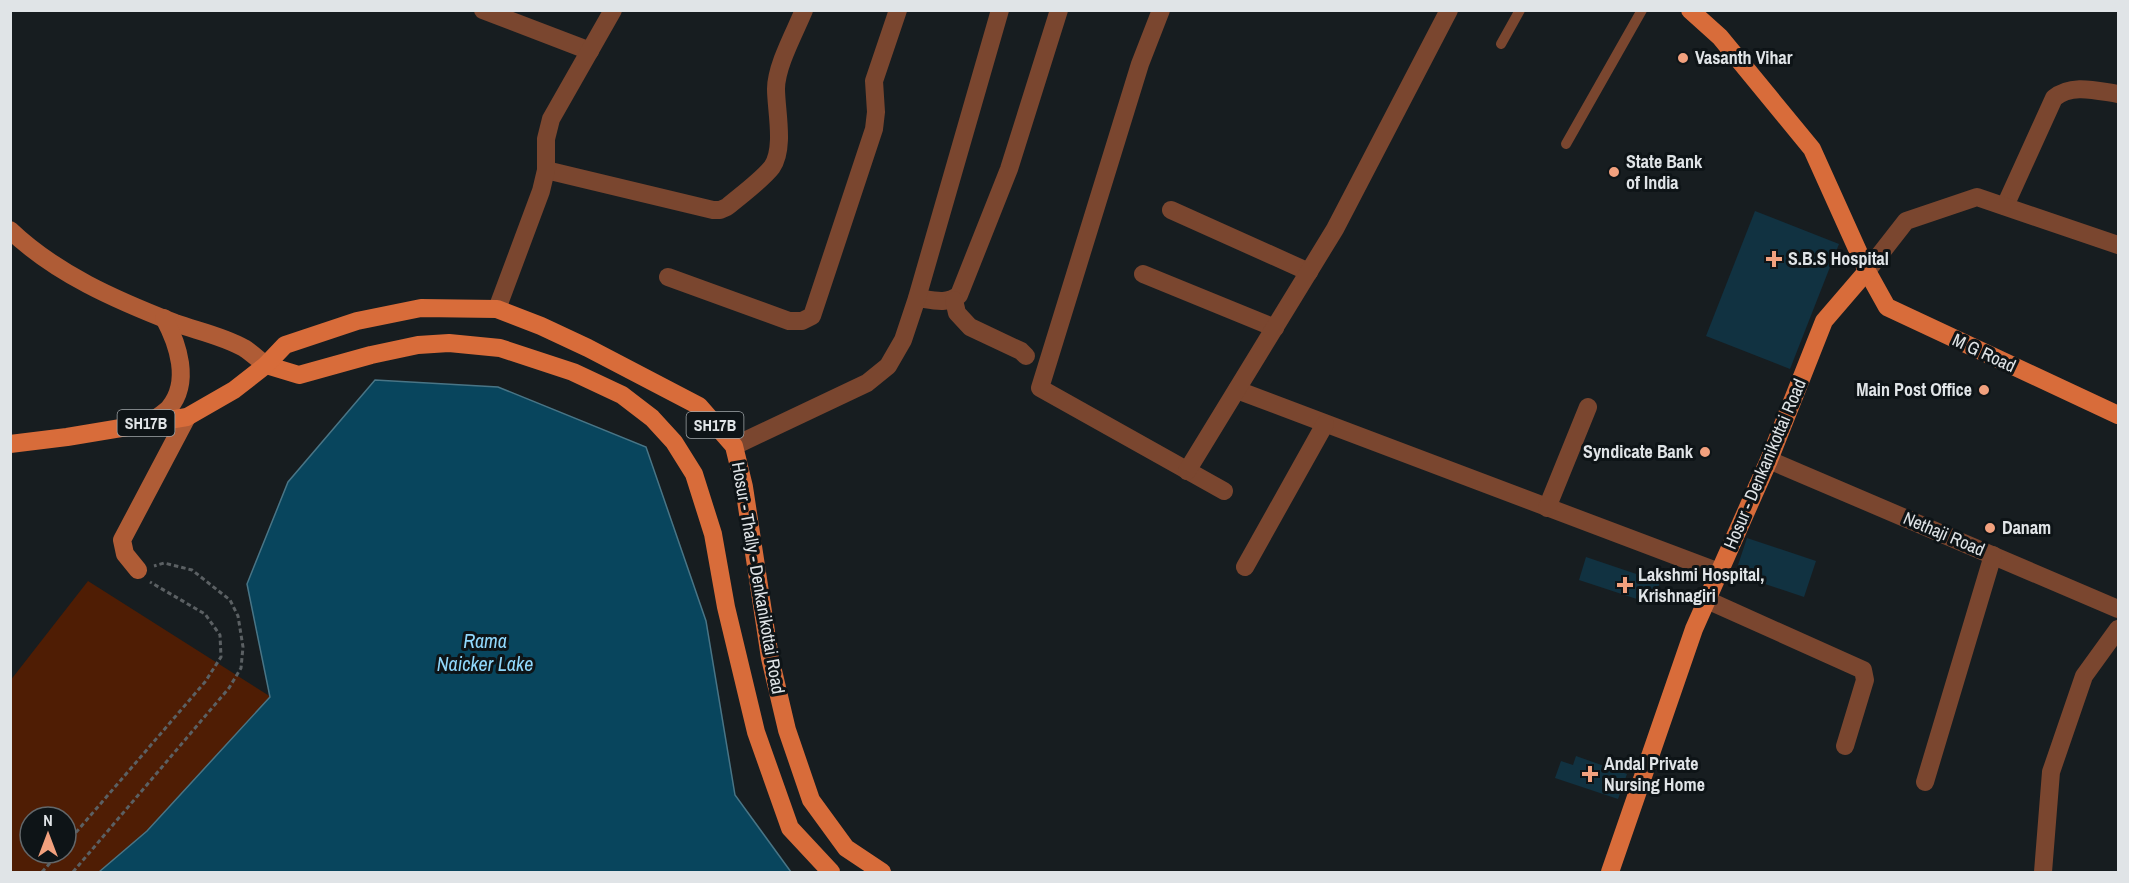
<svg xmlns="http://www.w3.org/2000/svg" width="2129" height="883" viewBox="0 0 2129 883" font-family="'Archivo Narrow',sans-serif">
<style>
.green{fill:#4f1d04;fill-rule:evenodd}
.water{fill:#08455d;stroke:#497586;stroke-width:1.5}
.building{fill:#113241}
.lines{fill:none;stroke-linecap:round;stroke-linejoin:round}
.path{stroke:#5b6063;stroke-width:3;stroke-dasharray:4.5 3;stroke-linecap:butt}
.lane{stroke:#7a462f;stroke-width:10}
.street{stroke:#7a462f;stroke-width:18}
.secondary{stroke:#af5c36;stroke-width:18}
.primary{stroke:#d86c3a;stroke-width:18}
.poi-dot{fill:#f2a17e;stroke:#0e1417;stroke-width:2}
.labels{text-anchor:middle;stroke-width:6;stroke-linejoin:round;paint-order:stroke}
.shield{fill:#0e1417;stroke:#a1a6a9;stroke-width:1.5}
.shield-label{font-size:16px;font-weight:bold;fill:#e0e4e7}
.poi-label{font-size:18px;font-weight:bold;fill:#e0e4e7;stroke:#0e1417;text-anchor:start}
.street-label{font-size:18px;fill:#e0e4e7;stroke:#0e1417}
.water-label{font-size:20px;font-style:italic;fill:#90d8fc;stroke:#0e1417}
</style>
<rect width="100%" height="100%" fill="#171d20"/>
<!-- green -->
<path class="green" d="M88 581 271 697 147 831 99 872H11L10 681ZM30 817H66V853H30Z"/>
<!-- water -->
<polygon class="water" points="375,380 498,387 646,447 706,621 735,795 791,872 99,872 147,831 270,697 247,584 288,482"/>
<!-- building -->
<g class="building">
<polygon points="1755,211 1839,244 1790,369 1706,336"/>
<polygon points="1747,538 1816,561 1804,597 1735,574"/>
<polygon points="1586,557 1660,582 1652,604 1579,580"/>
<polygon points="1576,756 1627,774 1618,799 1555,778 1561,761 1573,765"/>
</g>
<g class="lines">
<!-- path -->
<g class="path">
<polyline points="66,844 205,682 221,657 220,635 205,614 150,582"/>
<polyline points="42,872 59,853"/>
<polyline points="73,872 229,688 241,668 243,647 238,616 230,600 192,570 164,563 154,566"/>
</g>
<!-- lane -->
<g class="lane">
<polyline points="1501,44 1520,10"/>
<polyline points="1566,144 1642,10"/>
</g>
<!-- street -->
<g class="street">
<polyline points="483,10 590,51"/>
<polyline points="1161,10 1140,64 1040,388 1224,491"/>
<path d="M546 170 713 210H720L727 207C740 196 762 180 772 167 785 148 776 110 776 89 776 66 795 32 804 10"/>
<path d="M2005 206 2054 98C2072 83 2097 91 2118 94"/>
<polyline points="1171,210 1309,272"/>
<polyline points="1867,271 1906,221 1977,197 2118,245"/>
<polyline points="1143,274 1275,328"/>
<polyline points="668,277 789,321 802,321 812,316 874,129 876,112 874,81 898,10"/>
<path d="M917 298C932 300 947 305 959 295L1009 169 1059 10"/>
<polyline points="954,300 957,313 970,327 1021,351 1026,356"/>
<polyline points="497,309 541,191 546,170 546,139 551,119 613,10"/>
<polyline points="1237,390 1719,572"/>
<polyline points="734,446 867,383 888,366 903,340 917,298 1000,10"/>
<polyline points="1769,460 2118,609"/>
<polyline points="1187,471 1335,229 1449,10"/>
<polyline points="1547,508 1588,407"/>
<polyline points="1245,567 1325,424"/>
<polyline points="1707,600 1863,670 1865,680 1845,746"/>
<polyline points="1925,782 1993,555"/>
<polyline points="2043,872 2051,772 2084,676 2118,629"/>
</g>
<!-- secondary -->
<g class="secondary">
<path d="M10 230C56 274 116 300 175 323 198 331 223 336 244 348 252 353 259 360 266 365"/>
<path d="M150 423C156 418 164 413 169 408 191 382 178 344 164 318"/>
<polyline points="138,570 125,554 122,540 187,417"/>
</g>
<!-- primary -->
<g class="primary">
<polyline points="1690,10 1720,37 1812,149 1867,271 1887,307 2118,415"/>
<polyline points="266,365 299,375 371,355 418,345 449,343 500,348 573,372 622,395 652,418 674,442 694,474 713,534 726,607 756,732 790,828 831,872"/>
<polyline points="10,444 67,437 187,417 234,390 266,365 285,345 357,321 421,308 497,309 541,326 588,348 699,406 734,446 744,487 770,658 787,730 811,800 846,848 882,872"/>
<polyline points="1610,872 1694,629 1769,460 1824,321 1867,271"/>
</g>
</g>
<!-- markers -->
<g class="poi-dot">
<circle cx="1683" cy="58" r="6"/>
<circle cx="1614" cy="172" r="6"/>
<path d="M1771 250h6v6h6v6h-6v6h-6v-6h-6v-6h6z"/>
<circle cx="1984" cy="390" r="6"/>
<circle cx="1705" cy="452" r="6"/>
<circle cx="1990" cy="528" r="6"/>
<path d="M1622 576h6v6h6v6h-6v6h-6v-6h-6v-6h6z"/>
<path d="M1587 765h6v6h6v6h-6v6h-6v-6h-6v-6h6z"/>
</g>
<g class="labels">
<!-- shield labels -->
<g class="shield">
<rect x="117.5" y="410" width="57" height="26" rx="4.5"/>
<rect x="686.5" y="412" width="57" height="26" rx="4.5"/>
</g>
<g class="shield-label">
<text x="146" y="429">SH17B</text>
<text x="715" y="431">SH17B</text>
</g>
<!-- poi labels -->
<g class="poi-label">
<text x="1695" y="64">Vasanth Vihar</text>
<text x="1626" y="168">State Bank<tspan x="1626" dy="21">of India</tspan></text>
<text x="1788" y="265">S.B.S Hospital</text>
<text x="1972" y="396" text-anchor="end">Main Post Office</text>
<text x="1693" y="458" text-anchor="end">Syndicate Bank</text>
<text x="2002" y="534">Danam</text>
<text x="1638" y="581">Lakshmi Hospital,<tspan x="1638" dy="21">Krishnagiri</tspan></text>
<text x="1604" y="770">Andal Private<tspan x="1604" dy="21">Nursing Home</tspan></text>
</g>
<!-- street labels -->
<g class="street-label">
<text transform="translate(1984 353) rotate(25)" y="6">M G Road</text>
<text transform="translate(1765 464) rotate(-67)" y="6">Hosur - Denkanikottai Road</text>
<text transform="translate(1944 534) rotate(23)" y="6">Nethaji Road</text>
<text transform="translate(758 578) rotate(80)" y="6">Hosur - Thally - Denkanikottai Road</text>
</g>
<!-- water labels -->
<g class="water-label">
<text x="485" y="648">Rama<tspan x="485" dy="23">Naicker Lake</tspan></text>
</g>
</g>
<!-- border -->
<rect width="2129" height="883" fill="none" stroke="#e0e4e7" stroke-width="24"/>
<!-- north arrow -->
<g transform="translate(48 835)"><circle r="28" fill="#0e1417" stroke="#62676a" stroke-width="1.5"/>
<path d="M0-4.5L10 22L0 15L-10 22Z" fill="#f2a17e"/>
<text y="-9" font-size="16" font-weight="bold" text-anchor="middle" fill="#e0e4e7">N</text>
</g>
</svg>
